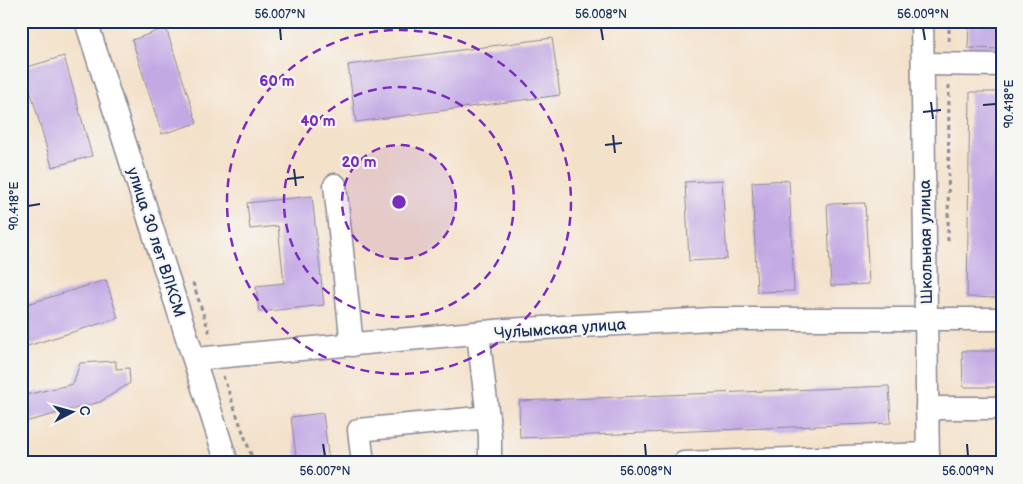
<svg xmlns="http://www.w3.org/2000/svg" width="1023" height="484" viewBox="0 0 1023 484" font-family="'Balsamiq Sans',sans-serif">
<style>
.building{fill:#c3a9e4}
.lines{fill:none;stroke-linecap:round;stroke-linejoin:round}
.minor-casing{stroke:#888894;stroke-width:25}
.path{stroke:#888894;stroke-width:3;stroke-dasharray:4 4;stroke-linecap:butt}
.minor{stroke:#fff;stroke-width:22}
.ticks{fill:none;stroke:#1b2f5e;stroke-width:2}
.ring{fill:none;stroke:#7b2cbf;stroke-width:2.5;stroke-dasharray:9 6}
.labels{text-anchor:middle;stroke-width:4.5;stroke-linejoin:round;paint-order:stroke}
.street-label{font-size:16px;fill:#1b2f5e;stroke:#f6f6f2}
.centre{fill:#7b2cbf;stroke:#f6f6f2;stroke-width:2.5}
.ring-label{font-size:15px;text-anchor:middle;font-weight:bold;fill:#7b2cbf;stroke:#f6f6f2;stroke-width:4.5;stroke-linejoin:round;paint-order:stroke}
.neatline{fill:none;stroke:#1b2f5e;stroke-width:2}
.ticks-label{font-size:12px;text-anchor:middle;fill:#1b2f5e}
</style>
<rect width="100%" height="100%" fill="#f6f6f2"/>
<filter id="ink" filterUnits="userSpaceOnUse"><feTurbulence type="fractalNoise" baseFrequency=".02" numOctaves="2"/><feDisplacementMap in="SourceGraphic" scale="10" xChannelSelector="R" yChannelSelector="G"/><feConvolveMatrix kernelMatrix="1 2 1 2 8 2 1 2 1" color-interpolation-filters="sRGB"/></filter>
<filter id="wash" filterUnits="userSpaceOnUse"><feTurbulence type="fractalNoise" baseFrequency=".0096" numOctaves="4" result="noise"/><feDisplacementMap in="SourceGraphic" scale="20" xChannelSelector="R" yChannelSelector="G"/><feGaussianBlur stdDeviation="1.12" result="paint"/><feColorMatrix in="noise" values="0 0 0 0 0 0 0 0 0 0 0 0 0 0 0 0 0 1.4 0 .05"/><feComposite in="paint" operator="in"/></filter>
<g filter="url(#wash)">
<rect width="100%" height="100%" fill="#f4e1ca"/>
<g id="blocks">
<!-- building -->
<g class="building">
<polygon points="969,21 1002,21 1002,49 968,48"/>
<polygon points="166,28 197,123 162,134 132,40"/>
<polygon points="552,38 560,95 356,122 348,65"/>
<polygon points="64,56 92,156 52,167 24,68"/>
<polygon points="970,92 1002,92 1002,298 967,297"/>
<polygon points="722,180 727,259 689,261 685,182"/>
<polygon points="789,180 794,291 757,292 752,182"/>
<polygon points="312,196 324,305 259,312 256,286 284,283 278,226 250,229 247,203"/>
<polygon points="865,203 869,284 831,286 827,204"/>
<polygon points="106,280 118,318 21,348 21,306"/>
<polygon points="962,351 1002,351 1002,387 963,387"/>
<polygon points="116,361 116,369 129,368 130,383 100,402 21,423 21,396 73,384 80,363"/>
<polygon points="889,386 891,423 520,438 519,401"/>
<polygon points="323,413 329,463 297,463 291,417"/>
</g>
</g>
</g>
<g filter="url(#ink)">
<use href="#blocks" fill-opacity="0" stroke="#888894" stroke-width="1"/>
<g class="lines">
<!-- minor casing -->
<g class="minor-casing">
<g id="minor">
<polyline points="86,21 227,463"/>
<polyline points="922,21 928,463"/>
<polyline points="923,64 1002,65"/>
<polyline points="335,185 352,345"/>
<polyline points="478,333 490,436 490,463"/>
<polyline points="195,359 506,330 711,319 1002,319"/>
<polyline points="927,408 1002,408"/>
<polyline points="363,463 359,430 488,417"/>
<polyline points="684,463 928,454"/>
</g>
</g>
<!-- path -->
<g class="path">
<polyline points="949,21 949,46"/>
<polyline points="948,241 949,84"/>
<polyline points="193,283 211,337"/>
<polyline points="223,376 254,463"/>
</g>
<!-- minor -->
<use href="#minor" class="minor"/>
</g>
</g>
<!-- ticks -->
<path class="ticks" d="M280 28 281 40M601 28 603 40M923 28 925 40M931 102 933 119M983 105 996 104M923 112 941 110M613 135 615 153M605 145 622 143M294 169 296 186M287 179 304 177M28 206 40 204M323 444 325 456M645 444 646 456M967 444 968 456"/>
<!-- distance rings -->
<circle cx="399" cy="202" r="57" fill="#7b2cbf" fill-opacity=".12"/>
<g class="ring">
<circle cx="399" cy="202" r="57"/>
<circle cx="399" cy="202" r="115"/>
<circle cx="399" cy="202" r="172"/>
</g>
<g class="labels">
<!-- street labels -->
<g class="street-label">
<text transform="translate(157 242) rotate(72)" y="6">улица 30 лет ВЛКСМ</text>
<text transform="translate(925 242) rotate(-91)" y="6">Школьная улица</text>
<text transform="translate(560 328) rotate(-4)" y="6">Чулымская улица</text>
</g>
</g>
<circle cx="399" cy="202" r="8" class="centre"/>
<g class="ring-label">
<text x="277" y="86">60 m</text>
<text x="318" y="126">40 m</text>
<text x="359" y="167">20 m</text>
</g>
<!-- margin -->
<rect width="1023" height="484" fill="none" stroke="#f6f6f2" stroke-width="55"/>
<!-- north arrow -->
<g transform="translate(72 412) rotate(84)" stroke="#f6f6f2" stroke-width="4" paint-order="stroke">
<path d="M0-4L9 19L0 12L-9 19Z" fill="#1b2f5e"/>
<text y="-8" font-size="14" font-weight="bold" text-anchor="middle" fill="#1b2f5e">С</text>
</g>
<rect x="28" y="28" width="968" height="428" class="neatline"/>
<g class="ticks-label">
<text x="280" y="18">56.007°N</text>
<text x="601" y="18">56.008°N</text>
<text x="923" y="18">56.009°N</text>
<text transform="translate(1009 104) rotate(-90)" y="4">90.418°E</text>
<text transform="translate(14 206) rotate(-90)" y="4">90.418°E</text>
<text x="325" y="475">56.007°N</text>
<text x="646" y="475">56.008°N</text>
<text x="968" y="475">56.009°N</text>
</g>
</svg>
